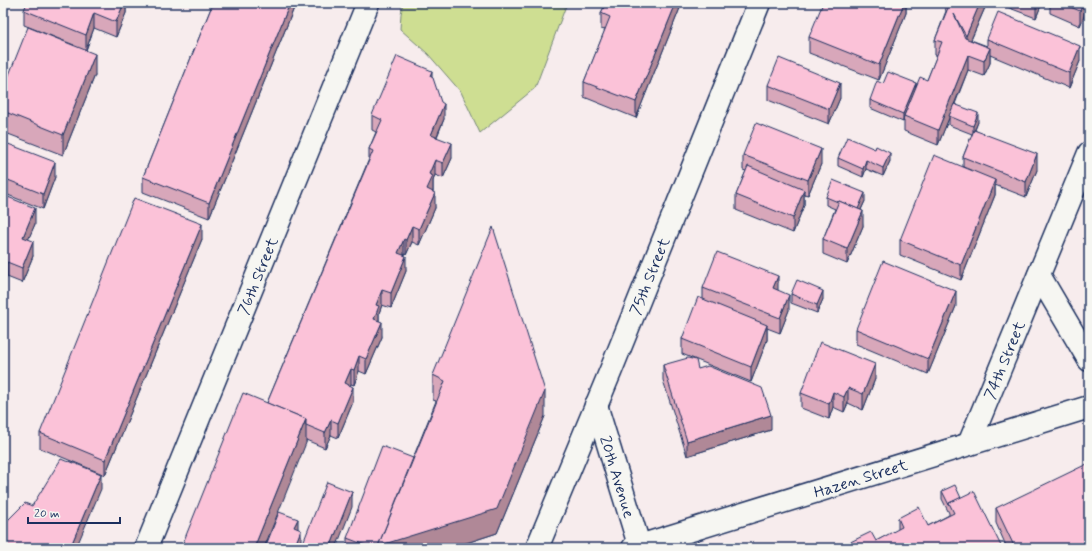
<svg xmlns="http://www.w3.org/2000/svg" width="1092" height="551" viewBox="0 0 1092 551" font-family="Mynerve,sans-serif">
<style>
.green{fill:#cede92;stroke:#748678}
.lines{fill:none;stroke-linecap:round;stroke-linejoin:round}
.minor-casing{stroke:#1b2f5e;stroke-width:25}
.minor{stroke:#f6f6f2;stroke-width:22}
.wall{fill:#d8a7ba;stroke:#1b2f5e}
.shaded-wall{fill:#b08897;stroke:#1b2f5e}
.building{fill:#fbc2d8;stroke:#1b2f5e}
.labels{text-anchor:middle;stroke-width:3;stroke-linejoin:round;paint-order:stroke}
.street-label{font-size:16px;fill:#1b2f5e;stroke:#f6f6f2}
</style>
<rect width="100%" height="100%" fill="#f7eced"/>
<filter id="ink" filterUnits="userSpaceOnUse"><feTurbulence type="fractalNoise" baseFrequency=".025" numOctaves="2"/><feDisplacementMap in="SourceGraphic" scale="8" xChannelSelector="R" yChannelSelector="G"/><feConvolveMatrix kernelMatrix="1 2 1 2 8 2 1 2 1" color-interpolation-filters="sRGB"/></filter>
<g filter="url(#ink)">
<!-- green -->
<polygon class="green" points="403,3 567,3 535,88 480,133 461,92 428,54 400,29 401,14"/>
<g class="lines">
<!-- minor casing -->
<g class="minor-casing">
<g id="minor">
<polyline points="1039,275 1089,360"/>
<path id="s1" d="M596 405 640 548"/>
<path id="s2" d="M969 444 1089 153"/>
<path id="s3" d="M146 548 368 3"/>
<path id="s4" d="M537 548 611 370 759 3"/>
<path id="s5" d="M633 548 1089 407"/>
</g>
</g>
<!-- minor -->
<use href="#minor" class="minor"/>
</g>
<!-- wall -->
<g class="wall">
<polygon points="126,3 126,13 116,37 94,28 86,50 95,75 63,155 3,132 3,90 74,45 24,25 24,10 88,4"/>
<polygon points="213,3 296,3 209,218 143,192 143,177"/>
<polygon points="606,3 682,3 636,118 584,97 584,82 605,30 601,29 601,13"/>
<polygon points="906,3 906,13 879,80 809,53 809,37"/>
<polygon points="943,3 987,3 971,40 987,46 987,39 1080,61 1069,88 990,55 990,63 984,76 968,70 955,104 978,122 975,130 1037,170 1026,197 995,185 995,195 961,280 900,255 900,240 963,167 963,157 972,134 949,125 949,118 938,145 904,131 904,121 903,122 870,108 870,100 883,84 916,86 927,80 937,55 935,55 935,40 946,11"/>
<polygon points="999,3 1042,3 1036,18 999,4"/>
<polygon points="1050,3 1089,3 1089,10 1087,9 1080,26 1050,13"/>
<polygon points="432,77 444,119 437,137 452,158 443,178 435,175 433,181 433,192 435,208 419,245 412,242 406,255 404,254 406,271 391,308 382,305 379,313 379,321 382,337 366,374 359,371 354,385 351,384 350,385 353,402 338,438 331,435 325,448 306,440 306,443 267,403 369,159 369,149 376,132 372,130 372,115"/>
<polygon points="768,85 840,98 829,124 768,100"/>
<polygon points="3,142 55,177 43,209 3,193"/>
<polygon points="743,155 821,164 808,195 804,194 804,205 793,233 736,210 736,195 746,171 743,170"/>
<polygon points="838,158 890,161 883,176 866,169 863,177 838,166"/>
<polygon points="3,195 35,224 28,239 33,256 22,283 7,277"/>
<polygon points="826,197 865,201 861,210 863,226 847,264 823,254 823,239 835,209 826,205"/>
<polygon points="202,239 105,475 40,448 40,433"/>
<polygon points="703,288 778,290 789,310 780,333 767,328 767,340 751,382 682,354 682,339 703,299"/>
<polygon points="791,294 823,299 817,313 791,303"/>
<polygon points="956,306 928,374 856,344 856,329"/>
<polygon points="663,365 698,369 771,430 687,456 663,380"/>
<polygon points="433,375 545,416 497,533 451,548 347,548 347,538 413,458 436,401 433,400"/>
<polygon points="875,379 863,410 848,403 844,412 833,407 829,419 801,408 801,393"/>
<polygon points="942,491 961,498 1002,548 876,541 898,530 898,518 928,526 949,515 949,513 942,499"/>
<polygon points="996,508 1089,548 1007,548 996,523"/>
</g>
<!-- shaded-wall -->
<g class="shaded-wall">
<polygon points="124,3 126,3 126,13 116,37 116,22"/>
<polygon points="290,3 296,3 209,218 209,203"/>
<polygon points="676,3 682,3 636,118 636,102"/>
<polygon points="904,3 906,3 906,13 879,80 879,65"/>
<polygon points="980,3 987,3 966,51 966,36"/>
<polygon points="1036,3 1042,3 1036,18"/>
<polygon points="1083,3 1087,3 1087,9 1080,26 1080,11"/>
<polygon points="94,13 94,28 86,50 86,35"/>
<polygon points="1080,46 1080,61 1069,88 1069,73"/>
<polygon points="990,48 990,63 984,76 984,61"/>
<polygon points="95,54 95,75 63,155 63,135"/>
<polygon points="968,55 968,70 949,117 949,116 949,118 938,145 938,130"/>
<polygon points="432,71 432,86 430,76"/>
<polygon points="840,83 840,98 829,124 829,109"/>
<polygon points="916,83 916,91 904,116 903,122 903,114"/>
<polygon points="444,104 444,119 431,150 431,135"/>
<polygon points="978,113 978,122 973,134 973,126"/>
<polygon points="452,143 452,158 443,178 443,163"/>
<polygon points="821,149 821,164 808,195 808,180"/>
<polygon points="890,153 890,161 883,176 883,168"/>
<polygon points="1037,154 1037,170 1026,197 1026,182"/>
<polygon points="435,160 435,175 433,181 433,191 427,205 427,189 429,174"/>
<polygon points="866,160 866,169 863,177 863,169"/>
<polygon points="55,162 55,177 43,209 43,194"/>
<polygon points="995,180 995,195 961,280 961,265"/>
<polygon points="804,190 804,205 793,233 793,218"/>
<polygon points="435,193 435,208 419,245 419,229"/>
<polygon points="865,193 865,201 857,218 857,210"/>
<polygon points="35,208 35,224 23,252 23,237"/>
<polygon points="863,211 863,226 847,264 847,249"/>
<polygon points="202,224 202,239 105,475 105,460"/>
<polygon points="412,226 412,242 406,255 406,240"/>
<polygon points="404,239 404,254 398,268 398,253"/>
<polygon points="33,241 33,256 22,283 22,268"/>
<polygon points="406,256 406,271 391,308 391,293"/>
<polygon points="7,262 7,277 3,285 3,270"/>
<polygon points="778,276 778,291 773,288"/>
<polygon points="382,290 382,305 379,313 379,321 374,319 376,305"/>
<polygon points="823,291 823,299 817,313 817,305"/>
<polygon points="956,291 956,306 928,374 928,359"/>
<polygon points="789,295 789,310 780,333 780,318"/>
<polygon points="382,322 382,337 366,374 366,359"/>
<polygon points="767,325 767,340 751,382 751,367"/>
<polygon points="359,356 359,371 354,385 354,370"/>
<polygon points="875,364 875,379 863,410 863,394"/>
<polygon points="351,369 351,384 345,398 345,383"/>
<polygon points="353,387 353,402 338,438 338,423"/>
<polygon points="848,388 848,403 844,412 844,397"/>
<polygon points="545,391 545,416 497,533 451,548 378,548 378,546"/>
<polygon points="833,392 833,407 829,419 829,404"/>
<polygon points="771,415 771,430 687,456 687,441"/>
<polygon points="306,419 306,443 264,548 254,548"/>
<polygon points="331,420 331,435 325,448 325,433"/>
<polygon points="101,474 101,489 76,548 70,548"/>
<polygon points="352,492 352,507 336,548 330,548"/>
<polygon points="298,519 298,534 294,527"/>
<polygon points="301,530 301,545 300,548 294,548"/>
</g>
<!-- building -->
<g class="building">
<polygon points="27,3 86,3 88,4 89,3 124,3 116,22 94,13 86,35 24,10"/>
<polygon points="213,3 290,3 209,203 143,177"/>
<polygon points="606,3 676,3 636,102 584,82 610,17 601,13"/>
<polygon points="823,3 904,3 879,65 809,37"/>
<polygon points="950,3 980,3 966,36 954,14 965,38 990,48 984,61 968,55 938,130 904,116 920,77 927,80 942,42 935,40"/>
<polygon points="1061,3 1083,3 1080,11"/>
<polygon points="998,12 1080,46 1069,73 987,39"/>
<polygon points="28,27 95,54 63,135 3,111 3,90"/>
<polygon points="397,56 432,71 430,76 433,78 441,102 444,104 431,135 452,143 443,163 435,160 429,174 433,176 427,189 435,193 419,229 412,226 406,240 404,239 398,253 406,256 391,293 382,290 376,305 379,306 374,319 382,322 366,359 359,356 354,370 351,369 345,383 353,387 338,423 331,420 325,433 306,425 306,419 267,403 373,151 369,149 382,120 372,115"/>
<polygon points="779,58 840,83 829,109 768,85"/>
<polygon points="888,72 916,83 903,114 870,100 877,81 883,84"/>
<polygon points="954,104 978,113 973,126 949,116"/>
<polygon points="756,123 821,149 808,180 743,155"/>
<polygon points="974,130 1037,154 1026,182 963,157"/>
<polygon points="847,137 875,149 876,146 890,153 883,168 866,160 863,169 838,158"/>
<polygon points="3,142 55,162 43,194 3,178"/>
<polygon points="934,155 995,180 961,265 900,240"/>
<polygon points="748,166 804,190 793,218 736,195"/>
<polygon points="833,180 865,193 858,209 839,201 838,202 826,197"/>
<polygon points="3,195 35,208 23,237 33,241 22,268 7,262 3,270"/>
<polygon points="134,198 202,224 105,460 40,433"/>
<polygon points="839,201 863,211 847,249 823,239"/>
<polygon points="493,227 545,391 497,509 378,546 445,381 433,375"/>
<polygon points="717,252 778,276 773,288 789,295 780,318 703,288"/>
<polygon points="883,261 956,291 928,359 856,329"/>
<polygon points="797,280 823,291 817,305 791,294"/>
<polygon points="698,297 767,325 751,367 682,339"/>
<polygon points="820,342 875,364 863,394 848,388 844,397 833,392 829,404 801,393"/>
<polygon points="688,358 696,360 698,369 708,366 762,388 771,415 687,441 663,365"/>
<polygon points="243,393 306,419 254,548 181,548"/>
<polygon points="382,446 413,458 378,546 378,548 373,548 347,538"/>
<polygon points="61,459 68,462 69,461 101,474 70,548 3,548 3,525 25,503 32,506"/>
<polygon points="1089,463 1089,548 1015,548 996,508"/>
<polygon points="327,482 352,492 330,548 301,548"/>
<polygon points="955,485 961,498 949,503 949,505 942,491"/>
<polygon points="974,491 1002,548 838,548 871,532 876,541 900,528 902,527 898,518 919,507 928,526 954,513 949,503"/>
<polygon points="279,512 298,519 294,527 301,530 294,548 265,548"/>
</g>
</g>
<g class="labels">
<!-- street labels -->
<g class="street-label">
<text dy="6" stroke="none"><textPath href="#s3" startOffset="294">76th Street</textPath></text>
<text dy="6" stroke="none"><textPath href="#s4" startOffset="294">75th Street</textPath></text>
<text dy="6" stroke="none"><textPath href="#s2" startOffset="91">74th Street</textPath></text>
<text dy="6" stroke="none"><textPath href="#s1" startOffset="75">20th Avenue</textPath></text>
<text dy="6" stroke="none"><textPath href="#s5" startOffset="238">Hazen Street</textPath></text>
</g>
</g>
<!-- margin -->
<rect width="1092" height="551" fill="none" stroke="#f6f6f2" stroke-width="16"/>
<rect x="8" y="8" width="1076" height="535" fill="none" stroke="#1b2f5e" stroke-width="1.5" filter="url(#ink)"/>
<!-- scale -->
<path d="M28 517v6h92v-6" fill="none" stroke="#1b2f5e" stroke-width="2"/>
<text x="34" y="517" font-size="12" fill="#1b2f5e" stroke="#f6f6f2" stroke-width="3" paint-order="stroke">20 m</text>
</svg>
